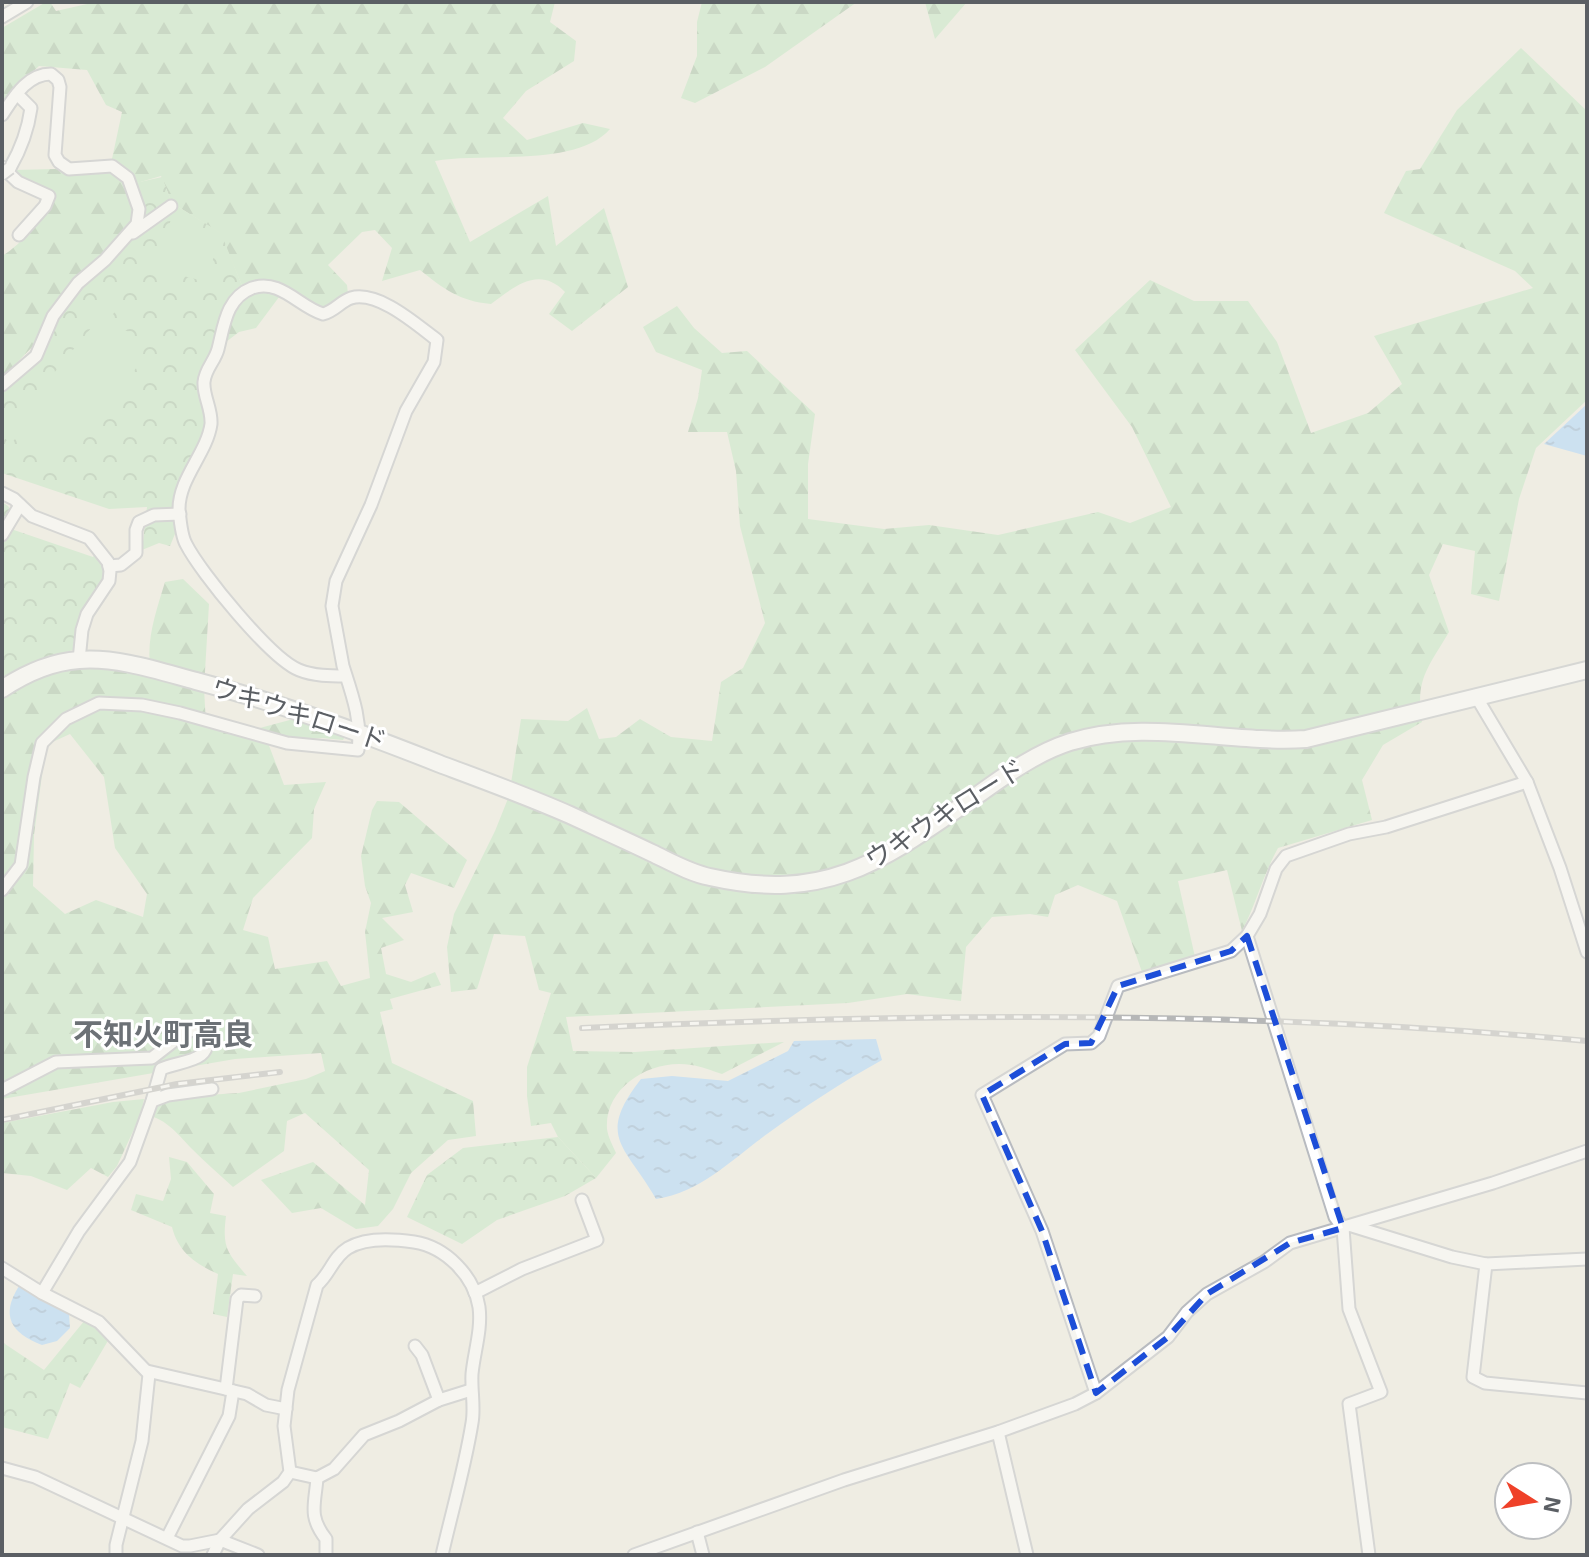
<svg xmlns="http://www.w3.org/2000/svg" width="1589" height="1557" viewBox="0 0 1589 1557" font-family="'Exo 2','Noto Sans JP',sans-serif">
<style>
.forest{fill:url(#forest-firs);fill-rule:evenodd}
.park{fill:url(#park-crowns)}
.garden{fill:#bfe7c0}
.water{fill:url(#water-ripples)}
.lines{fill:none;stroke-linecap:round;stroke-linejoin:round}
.street-casing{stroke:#b8bbc0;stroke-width:15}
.secondary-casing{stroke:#b9bcc2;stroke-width:20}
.street{stroke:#fff;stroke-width:11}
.secondary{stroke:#fff;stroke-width:16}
.rail-casing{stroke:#b6b7b7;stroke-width:6}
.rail{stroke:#fff;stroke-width:3;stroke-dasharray:9;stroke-linecap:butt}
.street-bridge-casing{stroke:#b8bbc0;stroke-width:15;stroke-linecap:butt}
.street-bridge{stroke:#fff;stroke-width:11}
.marked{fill:none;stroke:#1d4ed8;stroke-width:6;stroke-dasharray:16 10;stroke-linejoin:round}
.labels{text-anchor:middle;stroke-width:6;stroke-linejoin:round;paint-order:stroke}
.street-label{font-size:26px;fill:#5b5f64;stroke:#fff}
.quarter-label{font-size:30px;font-weight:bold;fill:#6c7176;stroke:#fff}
</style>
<defs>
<pattern id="forest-firs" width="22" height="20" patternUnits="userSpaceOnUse" patternTransform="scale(2)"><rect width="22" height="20" fill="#bfe7c0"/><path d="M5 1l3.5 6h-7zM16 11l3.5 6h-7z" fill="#9ebea0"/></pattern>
<pattern id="park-crowns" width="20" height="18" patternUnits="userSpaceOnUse" patternTransform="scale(2)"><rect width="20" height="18" fill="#bfe7c0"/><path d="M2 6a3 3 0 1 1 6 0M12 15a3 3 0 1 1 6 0" fill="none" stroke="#9ebea0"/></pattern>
<pattern id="water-ripples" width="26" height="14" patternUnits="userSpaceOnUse" patternTransform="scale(2)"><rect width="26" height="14" fill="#a3d2ff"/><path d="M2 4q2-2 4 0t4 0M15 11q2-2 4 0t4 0" fill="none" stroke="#88aed2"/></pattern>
</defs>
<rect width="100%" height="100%" fill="#efede3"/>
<!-- forest -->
<g class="forest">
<path d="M46 2H50L56 11 96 2H555L550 22 576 41 574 61 526 91 503 118 527 140 583 123 610 129C576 168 483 152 435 161L470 242 548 196 556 246 604 208 628 287 572 331 549 314 565 292C539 265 514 287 491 304 459 301 444 289 420 270L382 281 392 248 375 230 362 232 328 265 347 285 348 294 322 310 285 289 256 328 239 332 222 345 243 288 220 233 172 203 161 176 130 185 134 195V222L123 235 92 265 81 271 49 312 37 342 2 378V256C24 243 40 219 54 197L17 177 14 170 55 169 109 173 122 112 106 105 87 70 39 66 11 92 2 106V28Z"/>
<polygon points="702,2 857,2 765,67 695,103 681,98 697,56 697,22"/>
<polygon points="925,2 967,2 935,39"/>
<path d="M1521 48 1587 111V400L1536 448 1519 499 1499 601 1471 594 1475 551 1443 544 1429 575 1449 632C1428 668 1415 679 1422 722L1383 745 1362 780 1372 820 1278 848C1263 875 1256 904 1242 931L1227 870 1178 881 1195 957 1142 972 1117 901 1078 885 1055 895 1048 917 1030 914 992 917 966 947 961 1001 907 994 848 1003 566 1017 573 1051 635 1052 784 1042 722 1074C712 1071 701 1066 691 1065 653 1058 604 1086 607 1129 608 1137 613 1146 616 1153L596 1178 558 1137 551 1123 531 1126 527 1096V1067L551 993 539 990 525 936 494 934 477 989 451 992 447 947 454 914 495 831 509 796 521 719 568 721 587 708 599 739 616 737 640 719 671 737 712 741 721 682 743 668 765 623 740 526 736 471 727 432H688L698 398 702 370 656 352 643 327 677 306 694 328 722 353 747 351 815 414 808 464V519L884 529 929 525 998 535 1098 512 1130 523 1171 507 1132 427 1075 350 1150 280 1194 301H1248L1277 342 1311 433 1368 413 1402 384 1374 336 1533 288 1515 271 1384 213 1406 171 1420 169 1457 110Z"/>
<path d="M183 579 209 604 204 688 206 725 248 738 256 729 301 717 348 731 343 740 322 738 268 743 284 785 326 782 314 809 312 838 253 898 243 930 268 937 275 969 327 961 341 986 370 978 365 932 371 903 365 886 361 856 372 810 377 801 399 802 467 860 454 888 411 873 405 885 413 912 382 918 404 940 381 948 386 974 411 982 435 972 441 985 390 999 393 1009 380 1012 392 1063 473 1101 476 1136 448 1140 411 1173 393 1209 378 1226 356 1229 321 1208 292 1213 261 1180 313 1162 365 1205 369 1170 305 1113 287 1121 284 1151 233 1187C219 1174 205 1162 191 1148 176 1132 165 1117 141 1114L117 1166 108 1177 91 1168 67 1190 31 1176 2 1173V1123L113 1102 144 1099 141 1114 151 1115 160 1104 175 1097 239 1093 306 1079 325 1071 321 1053 235 1059 2 1099V698C50 656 95 668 152 676 144 644 156 612 165 582ZM70 734 104 777 115 848 147 894 143 917 96 900 65 914 33 886 34 835 46 745Z"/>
<path d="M169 1157 187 1162 214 1194 210 1213 226 1216C222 1248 227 1252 247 1276L233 1274 227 1317 213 1314 218 1274C196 1264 178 1252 172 1227L131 1210 136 1194 163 1201 171 1179Z"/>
</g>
<!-- park -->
<g class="park">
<polygon points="162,177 172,203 221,233 243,288 203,371 208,414 206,430 195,458 177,529 170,546 159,543 142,550 147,507 109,509 2,473 2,388 31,367 54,323 83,284 118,255 130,239 139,223 135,183"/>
<polygon points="2,502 8,506 16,519 14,530 93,557 96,552 104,563 104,577 76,649 31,663 2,677"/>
<polygon points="558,1137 596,1178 565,1196 497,1220 462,1244 407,1217 427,1175 463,1148"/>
<polygon points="85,1320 109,1339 80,1388 70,1383 48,1439 2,1427 2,1342 44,1370"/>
</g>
<!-- garden -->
<g class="garden">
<polygon points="171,219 220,233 207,282 156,269"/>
<path d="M110 305 116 310 106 324 130 332 140 353 137 367 76 446C51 455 37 447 28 423L11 444 2 436Z"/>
</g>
<!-- water -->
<g class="water">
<polygon points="1587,404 1587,456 1544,444"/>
<path d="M876 1039 882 1060C842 1082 804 1107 767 1134 731 1160 701 1192 656 1199 626 1146 595 1138 641 1079L672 1076 728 1081 788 1051 794 1041Z"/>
<path d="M19 1286 66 1310 69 1314 70 1328 57 1341 42 1345C11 1333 0 1316 19 1286Z"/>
</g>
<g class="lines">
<!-- street casing -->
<g class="street-casing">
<g id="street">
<polyline points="2,17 27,2"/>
<path d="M2 115C14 97 27 74 51 74L58 80 60 87 55 155 59 162 69 169 112 166 128 178 139 209 137 224 105 260 78 283 53 316 36 356 2 385"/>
<polyline points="2,167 18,182 49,196 45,206 19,235"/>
<path d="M10 168C21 149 28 130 31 108L17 94"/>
<polyline points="133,233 171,206"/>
<polyline points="2,493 14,499 32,516 89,538 108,562 110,571 109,581 87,614 82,630 79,660"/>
<polyline points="2,535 20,505"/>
<polyline points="109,566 121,565 136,553 136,530 139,522 154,515 180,514"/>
<polyline points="1477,698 1527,782 1560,868 1587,952"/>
<path d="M2 890 21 865 34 777 42 743 66 719 99 703 142 705 180 713 287 743 358 750C362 721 352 694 343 666L332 606 336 581 371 505 406 411 434 362 437 340C417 325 378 290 351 298 341 301 335 311 323 314 299 307 280 278 252 288 226 298 224 326 218 349 215 361 205 369 204 382 203 396 212 409 211 424 207 453 179 478 179 509 180 519 181 535 186 544 200 572 271 659 299 670 314 676 330 676 346 676"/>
<polyline points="1247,936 1335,1217 1343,1228 1349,1309 1381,1392 1349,1404 1369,1555"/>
<path d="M2 1090 56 1062 152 1058 183 1034 195 1029 205 1033C215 1063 181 1060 161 1069L152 1101 130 1162 79 1231 42 1293"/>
<polyline points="152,1101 168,1095 212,1089"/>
<polyline points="1352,1226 1452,1257 1486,1264 1587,1259"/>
<polyline points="1486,1264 1473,1377 1485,1383 1587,1393"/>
<polyline points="2,1268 42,1293 99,1322 149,1374 142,1441 116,1545 116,1555"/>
<polyline points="475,1293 522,1269 597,1240 582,1200"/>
<polyline points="415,1346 422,1355 439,1400"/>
<polyline points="147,1371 247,1394 266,1405 286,1409"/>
<polyline points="226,1389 237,1299 241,1295 255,1296"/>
<polyline points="1096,1393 1042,1231 982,1095 1065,1044 1091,1043 1099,1036 1118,986 1231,951 1247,936 1260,914 1276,869 1286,856 1349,834 1386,827 1527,782"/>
<polyline points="998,1432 1027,1555"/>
<polyline points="2,1468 35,1477 182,1546 190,1546 220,1540 258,1555"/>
<polyline points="290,1472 317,1478 334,1469 364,1435 399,1421 439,1400 471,1390"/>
<path d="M317 1478C315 1505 308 1516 326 1539V1555"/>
<polyline points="697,1532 703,1555"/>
<polyline points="167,1538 229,1416 233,1391"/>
<path d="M213 1555 220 1540 248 1509 283 1482 290 1472 284 1426 288 1390 317 1285C330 1274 333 1257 348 1248 366 1237 394 1239 414 1242 446 1247 474 1276 479 1307 482 1330 474 1352 472 1374 471 1390 475 1408 472 1423 465 1467 452 1511 442 1555"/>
<polyline points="634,1555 844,1480 998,1432 1075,1404 1096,1393 1168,1337 1187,1312 1207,1294 1264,1262 1290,1243 1493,1183 1587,1151"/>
</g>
</g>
<!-- secondary casing -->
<g class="secondary-casing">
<path id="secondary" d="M2 689C26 673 50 662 79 660 118 657 159 671 196 681 280 703 360 732 440 764 483 780 527 796 570 815 598 828 625 840 652 853 671 862 690 873 710 877 830 904 886 858 979 794 1007 774 1036 753 1070 742 1146 718 1227 744 1306 739L1587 670"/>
</g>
<!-- street -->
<use href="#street" class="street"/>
<!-- secondary -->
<use href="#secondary" class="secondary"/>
<!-- rail casing -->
<g class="rail-casing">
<g id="rail">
<path d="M582 1028C916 1013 1254 1010 1587 1041"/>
<polyline points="2,1120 177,1084 280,1072"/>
</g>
</g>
<!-- rail -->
<use href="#rail" class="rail"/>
<!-- street-bridge casing -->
<g class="street-bridge-casing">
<polyline id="street-bridge" points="2,174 10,168"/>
</g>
<!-- street-bridge -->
<use href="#street-bridge" class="street-bridge"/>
</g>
<!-- marked area -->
<path d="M0 0H1589V1557H0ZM1247 936 1343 1228 1290 1243 1207 1294 1168 1337 1096 1393 1042 1231 982 1095 1065 1044 1091 1043 1118 986 1231 951Z" fill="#efede3" fill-opacity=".55" fill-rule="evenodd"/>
<path class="marked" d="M1247 936 1343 1228 1290 1243 1207 1294 1168 1337 1096 1393 1042 1231 982 1095 1065 1044 1091 1043 1118 986 1231 951Z"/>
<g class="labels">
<!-- street labels -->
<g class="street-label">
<text transform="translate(299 714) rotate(18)" y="9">ウキウキロード</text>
<text transform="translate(945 814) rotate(-32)" y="9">ウキウキロード</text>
</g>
<!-- quarter labels -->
<g class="quarter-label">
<text x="163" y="1045">不知火町高良</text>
</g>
</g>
<!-- border -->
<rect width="1589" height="1557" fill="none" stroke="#5b5f64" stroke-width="8"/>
<!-- north arrow -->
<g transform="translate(1533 1501) rotate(101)"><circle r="38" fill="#ffffff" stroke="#bdbfc1" stroke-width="2"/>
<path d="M0-6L14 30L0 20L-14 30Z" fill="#ef4129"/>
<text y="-12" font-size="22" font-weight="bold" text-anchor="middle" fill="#5b5f64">N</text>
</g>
</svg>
